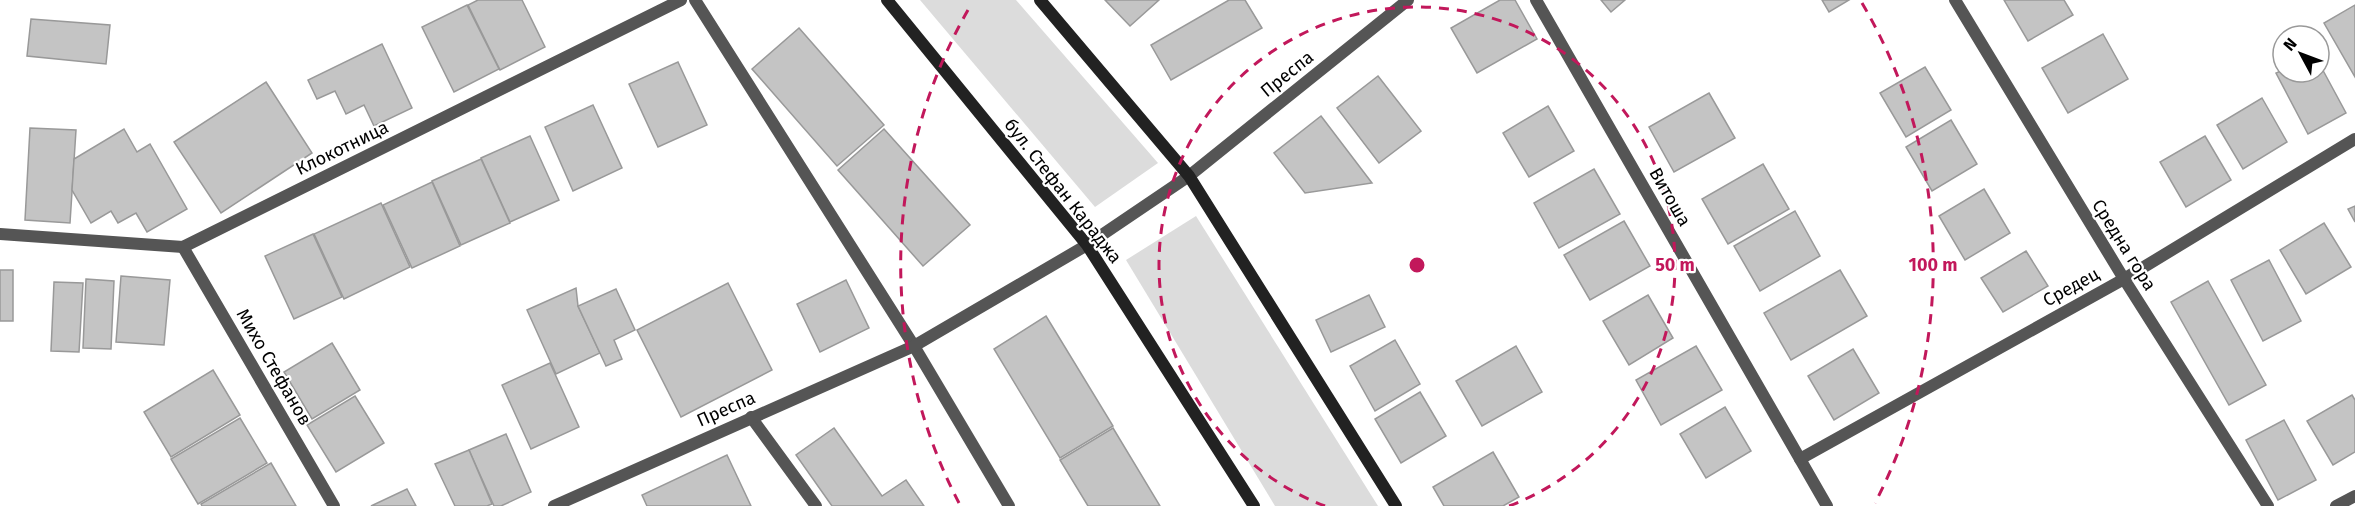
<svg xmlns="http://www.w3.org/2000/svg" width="2355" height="506" viewBox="0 0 2355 506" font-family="'Fira Sans',sans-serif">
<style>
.green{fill:#dcdcdc}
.building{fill:#c4c4c4;stroke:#999;stroke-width:1.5}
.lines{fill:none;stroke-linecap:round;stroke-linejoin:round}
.lane{stroke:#555;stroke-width:12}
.street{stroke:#555;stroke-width:12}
.secondary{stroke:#222;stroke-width:12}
.ring{fill:none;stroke:#c2185b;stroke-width:3;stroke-dasharray:10 8}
.labels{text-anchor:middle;stroke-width:4.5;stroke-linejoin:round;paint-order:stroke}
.street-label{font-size:18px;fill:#000;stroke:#fff}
.centre{fill:#c2185b;stroke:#fff;stroke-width:3}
.ring-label{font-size:18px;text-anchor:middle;font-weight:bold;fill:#c2185b;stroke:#fff;stroke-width:4.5;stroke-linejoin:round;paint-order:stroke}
</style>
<rect width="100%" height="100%" fill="#fff"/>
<!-- green -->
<g class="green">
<polygon points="920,0 1016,0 1158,163 1095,207"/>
<polygon points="1196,216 1378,506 1275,506 1126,260"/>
</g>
<!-- building -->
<g class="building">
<polygon points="478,0 522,0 545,47 500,70 468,5"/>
<polygon points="1105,0 1159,0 1130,26"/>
<polygon points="1229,0 1245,0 1262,28 1171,80 1151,45"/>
<polygon points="1500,0 1515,0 1537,39 1477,73 1451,28"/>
<polygon points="1601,0 1625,0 1611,12"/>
<polygon points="1822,0 1849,0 1829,12"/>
<polygon points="2004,0 2064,0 2073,15 2028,41"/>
<polygon points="467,5 499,69 454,92 422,27"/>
<polygon points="2355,5 2355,77 2324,23"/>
<polygon points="31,19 110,25 106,64 27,56"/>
<polygon points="799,28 884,125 837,166 752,69"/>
<polygon points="2103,34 2128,79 2068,113 2042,68"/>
<polygon points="382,44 412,108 374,126 364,105 346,114 335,91 317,99 308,80"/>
<polygon points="678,62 707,125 658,147 629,84"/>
<polygon points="2319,63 2346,113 2308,134 2276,73 2283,70 2283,72 2319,72"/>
<polygon points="1925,67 1951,110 1906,137 1880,93"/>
<polygon points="1378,76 1421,131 1379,163 1337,108"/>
<polygon points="266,82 312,153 221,213 174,142"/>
<polygon points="1709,93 1735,138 1674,172 1649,127"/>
<polygon points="2262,98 2287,142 2243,169 2217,125"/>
<polygon points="593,105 622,168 573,191 545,127"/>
<polygon points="1548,106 1574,151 1529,177 1503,133"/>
<polygon points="1321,116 1372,183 1305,193 1274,153"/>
<polygon points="1951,120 1977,164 1932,191 1906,147"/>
<polygon points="30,128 76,130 70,223 25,220"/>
<polygon points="124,129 137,152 150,144 187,209 147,232 136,213 118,223 111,211 91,223 72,190 74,159"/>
<polygon points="884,129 970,225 923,266 838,170"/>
<polygon points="530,136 559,200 510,222 481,158"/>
<polygon points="2205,136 2231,180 2186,207 2160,162"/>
<polygon points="481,159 510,223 461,245 432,181"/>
<polygon points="1763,164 1789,209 1728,244 1702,199"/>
<polygon points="1594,169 1620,214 1559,248 1534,203"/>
<polygon points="432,182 460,246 412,268 383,205"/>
<polygon points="1984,189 2010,233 1965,260 1939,216"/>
<polygon points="381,203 410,267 344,299 314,234"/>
<polygon points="2355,206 2355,222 2348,209"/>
<polygon points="1795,211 1820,256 1760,291 1734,246"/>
<polygon points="1624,221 1650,266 1590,300 1564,255"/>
<polygon points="2324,223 2351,267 2306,294 2280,250"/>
<polygon points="313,234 342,297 294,319 265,256"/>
<polygon points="2026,251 2048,286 2003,312 1981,278"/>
<polygon points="2269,260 2301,321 2263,341 2231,280"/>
<rect x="0" y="270" width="13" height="51"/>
<polygon points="1840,270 1867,316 1791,360 1764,313"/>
<polygon points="121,276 170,280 164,345 116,342"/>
<polygon points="86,279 114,281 111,349 83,348"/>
<polygon points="846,280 869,328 820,352 797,304"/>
<polygon points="2208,281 2266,385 2229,405 2171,302"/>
<polygon points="54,282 83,283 79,352 51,351"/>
<polygon points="728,283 772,370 681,417 637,330"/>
<polygon points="576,288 578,306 600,353 556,374 527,310"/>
<polygon points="616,289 635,330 614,340 622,359 606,366 578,306"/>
<polygon points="1369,295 1385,327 1331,352 1316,320"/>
<polygon points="1648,295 1673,338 1629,365 1603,321"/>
<polygon points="1046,316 1113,426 1060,458 994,349"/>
<polygon points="1395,340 1420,384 1375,411 1350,366"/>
<polygon points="332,343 360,390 312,419 284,372"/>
<polygon points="1516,346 1542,392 1482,426 1456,381"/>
<polygon points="1696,346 1722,390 1661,425 1636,380"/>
<polygon points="1853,349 1879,393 1834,420 1808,376"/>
<polygon points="550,363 579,427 531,449 502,385"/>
<polygon points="213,370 240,415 171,457 144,412"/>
<polygon points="1420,392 1446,436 1401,463 1375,419"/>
<polygon points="2352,395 2355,400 2355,452 2333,465 2307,421"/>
<polygon points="355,396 384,443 336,472 307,425"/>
<polygon points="1725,407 1751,451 1706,478 1680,434"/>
<polygon points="240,418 267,463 198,504 171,459"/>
<polygon points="2284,420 2316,480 2278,500 2246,440"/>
<polygon points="834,428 882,496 906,480 924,506 832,506 796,455"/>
<polygon points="1113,428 1160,506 1088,506 1060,460"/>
<polygon points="506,434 531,492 501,506 494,506 469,450"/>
<polygon points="469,450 492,504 487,506 455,506 435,464"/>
<polygon points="1493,452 1519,497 1503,506 1444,506 1433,487"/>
<polygon points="727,455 751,506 647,506 642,495"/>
<polygon points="271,463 296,506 202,506 201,504"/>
<polygon points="407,489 416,506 371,506"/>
</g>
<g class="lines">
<!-- lane -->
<polyline class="lane" points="695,0 914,346 1009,506"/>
<!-- street -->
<g class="street">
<polyline points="1536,0 1827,506"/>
<polyline points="1955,0 2124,279 2268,506"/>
<polyline points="0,234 183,247 681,0"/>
<polyline points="183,247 334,506"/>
<polyline points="751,417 816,506"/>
<polyline points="1800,459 2124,279 2355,139"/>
<polyline points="554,506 914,346 1087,245 1189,176 1408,0"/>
<polyline points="2336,506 2355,496"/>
</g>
<!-- secondary -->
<g class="secondary">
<polyline points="887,0 1087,245 1254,506"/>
<polyline points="1040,0 1189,176 1396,506"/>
</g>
</g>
<!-- distance rings -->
<g class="ring">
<path d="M1325 506A258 258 0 1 1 1509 506"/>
<path d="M959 503A516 516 0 0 1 972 3M1862 3A516 516 0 0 1 1875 503"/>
</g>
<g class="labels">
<!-- street labels -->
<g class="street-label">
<text transform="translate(1287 74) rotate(-39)" y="6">Преспа</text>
<text transform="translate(342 148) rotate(-26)" y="6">Клокотница</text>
<text transform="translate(1063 191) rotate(52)" y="6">бул. Стефан Караджа</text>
<text transform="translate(1670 197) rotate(60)" y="6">Витоша</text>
<text transform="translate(2124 245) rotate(58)" y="6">Средна гора</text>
<text transform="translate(2071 287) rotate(-29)" y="6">Средец</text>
<text transform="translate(274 367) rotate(60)" y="6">Михо Стефанов</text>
<text transform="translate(726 409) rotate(-24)" y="6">Преспа</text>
</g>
</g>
<circle cx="1417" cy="265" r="9" class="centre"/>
<g class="ring-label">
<text x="1675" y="271">50 m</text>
<text x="1933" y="271">100 m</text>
</g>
<!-- north arrow -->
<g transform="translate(2301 54) rotate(311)"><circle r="28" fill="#ffffff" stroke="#999999" stroke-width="1.5"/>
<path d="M0-4.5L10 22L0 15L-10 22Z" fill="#000000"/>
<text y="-9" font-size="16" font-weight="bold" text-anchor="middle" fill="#000000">N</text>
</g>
</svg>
